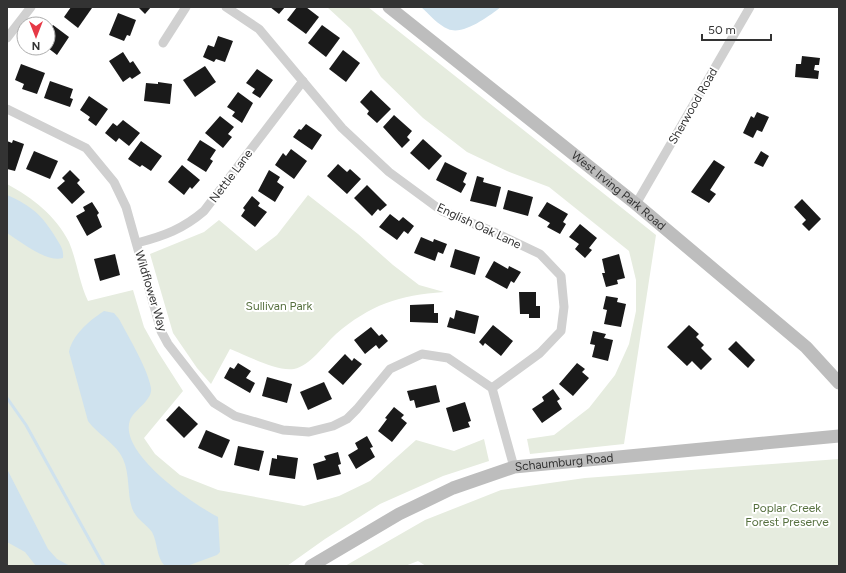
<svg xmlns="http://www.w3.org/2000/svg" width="846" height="573" viewBox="0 0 846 573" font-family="Figtree,sans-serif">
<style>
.green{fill:#e6ecdf}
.water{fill:#cfe2ee}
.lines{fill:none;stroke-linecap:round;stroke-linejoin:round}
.stream{stroke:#cfe2ee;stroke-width:3}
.building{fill:#1a1a1a}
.minor{stroke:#d0d0d0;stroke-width:9}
.secondary{stroke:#bdbdbd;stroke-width:13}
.labels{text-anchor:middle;stroke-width:4;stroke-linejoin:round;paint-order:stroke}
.street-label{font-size:12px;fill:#333;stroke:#fff}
.park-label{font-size:12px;fill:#56703f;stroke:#fff}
</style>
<rect width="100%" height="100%" fill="#fff"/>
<!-- green -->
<g class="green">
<polygon points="327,7 368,7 656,235 624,444 530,454 527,439 554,435 589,408 615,375 629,344 636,311 636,280 629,251 549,187 507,171 467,152 423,118 381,77 351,29"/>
<path d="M7 184C33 198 55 215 69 242 77 261 79 282 88 301L133 290 144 327 158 352 183 391 144 438 155 454 180 475 218 490 304 506 339 496 370 481 416 440 454 451 484 439 489 461 443 476 380 504 325 539 287 566H8Z"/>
<path d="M308 195 358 234 393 265 419 285 444 292C399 295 370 305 336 334 324 345 310 366 294 369 277 372 246 355 230 349L211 384 197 368 173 333 150 254 204 232 219 220 256 251 277 235Z"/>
<polygon points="839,459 839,566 426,566 418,561 405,566 345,566 425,520 501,490 585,478"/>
</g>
<!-- water -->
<g class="water">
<path d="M421 7H501C489 16 463 36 448 29 438 25 429 14 421 7Z"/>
<path d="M7 195C32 206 42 215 56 238 60 245 64 249 63 258 47 263 21 242 7 233Z"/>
<path d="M104 311 114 313 119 319C128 336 148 369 151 388 153 400 134 410 130 420 118 453 193 504 218 517L220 552 217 555 187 566H165C156 557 158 543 152 532 146 524 135 518 132 508 127 493 130 474 123 459 116 443 98 435 88 421L69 352C72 335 90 320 104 311Z"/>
<polygon points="7,469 48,549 57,559 70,566 36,566 25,552 7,542"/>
</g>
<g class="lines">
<!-- stream -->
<polyline class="stream" points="7,398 26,425 104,566"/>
</g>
<!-- building -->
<g class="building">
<polygon points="71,7 92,8 78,28 64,17"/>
<polygon points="138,7 151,7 145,14"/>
<polygon points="270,7 285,7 279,14"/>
<polygon points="297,7 306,7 319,17 306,34 287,20"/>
<polygon points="118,13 136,20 130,36 127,35 124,41 109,35"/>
<polygon points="53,25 69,37 57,55 48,48 50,35 48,31"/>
<polygon points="322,25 340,38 326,57 308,43"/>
<polygon points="218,36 233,41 225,62 216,59 214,62 203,57 208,45 214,47"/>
<polygon points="343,50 360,63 346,82 329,69"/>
<polygon points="123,52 130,63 133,61 141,73 132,79 130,77 123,82 109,61"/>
<polygon points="802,56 820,58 819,65 815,65 814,70 819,71 818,79 795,77 796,64 801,64"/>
<polygon points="21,64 45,73 37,94 22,89 24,84 15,80"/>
<polygon points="205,66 216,82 195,97 183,80"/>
<polygon points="257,69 273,80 260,98 252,93 255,89 246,83"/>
<polygon points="50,81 73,89 70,98 73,99 70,107 44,98"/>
<polygon points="158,82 172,84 170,104 144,101 146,83 158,84"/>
<polygon points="371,90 391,109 377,123 367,114 369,111 360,102"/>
<polygon points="238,92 253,103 242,123 232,116 235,112 227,107"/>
<polygon points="89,96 108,109 96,126 88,120 90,117 80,110"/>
<polygon points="757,112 769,117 762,132 757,130 753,138 743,133 751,116 754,118"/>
<polygon points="394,115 412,131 407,137 410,140 402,148 383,127"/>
<polygon points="220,116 234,127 228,134 232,137 223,148 205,133"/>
<polygon points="123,120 140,133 129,146 119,138 116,142 105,133 113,123 117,126"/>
<polygon points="306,124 322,135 312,150 293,137 299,129 301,130"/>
<polygon points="423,139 442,156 429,170 410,153"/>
<polygon points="13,140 24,144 15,171 7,169 7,141 12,143"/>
<polygon points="200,140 216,150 210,159 213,161 206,172 187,160"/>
<polygon points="141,141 162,156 151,171 142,165 140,167 128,159"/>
<polygon points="291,149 307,161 294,179 275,165 283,153 286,156"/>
<polygon points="34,151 58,161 50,179 26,169"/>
<polygon points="761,151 769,156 763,167 754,163"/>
<polygon points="714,160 725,167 710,190 716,194 709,203 691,192"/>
<polygon points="445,162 467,173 463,182 466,184 461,193 436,180"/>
<polygon points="338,164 347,172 350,169 361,179 347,194 327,176"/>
<polygon points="182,165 200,180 192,189 190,187 184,195 168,182"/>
<polygon points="70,170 80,180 77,183 85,192 72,204 57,188 65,181 62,178"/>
<polygon points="269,170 280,177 277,182 284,187 275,202 258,191"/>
<polygon points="477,176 484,178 483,182 501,187 496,207 470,201"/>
<polygon points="367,185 387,205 380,211 378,209 372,216 354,198"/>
<polygon points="508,190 533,197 528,216 503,209"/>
<polygon points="252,196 260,203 258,206 267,212 255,227 241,216 245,210 243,208"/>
<polygon points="802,199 821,219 809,231 802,224 806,220 794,207"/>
<polygon points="92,202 99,213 97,215 102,227 87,236 76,216 85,211 83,207"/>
<polygon points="547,202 568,214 563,222 566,224 560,234 547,227 550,223 538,216"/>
<polygon points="390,214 399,221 403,217 414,226 408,234 404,231 397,240 379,227"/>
<polygon points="580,224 597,238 589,248 592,250 585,258 575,249 579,244 569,237"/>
<polygon points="421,237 433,242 434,239 447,244 443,254 438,252 435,261 414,253"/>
<polygon points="455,249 480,257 475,275 450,267"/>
<polygon points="115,254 120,275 100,281 94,259"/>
<polygon points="619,254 625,278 617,280 618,284 606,287 602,273 605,273 602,259"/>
<polygon points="494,261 508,269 509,266 521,272 514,283 511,281 507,289 485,277"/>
<polygon points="519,292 536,292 536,306 540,306 540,318 529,318 529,314 520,314"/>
<polygon points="606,296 618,298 617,302 626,304 621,327 604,324 607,310 603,309"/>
<polygon points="434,304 434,313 438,313 438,323 410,322 410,305"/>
<polygon points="456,310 479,316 475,334 447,327 450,317 454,319"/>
<polygon points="493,325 513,341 501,356 485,343 483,346 479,342"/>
<polygon points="689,325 699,334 696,337 704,345 701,348 712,359 701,370 692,361 687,366 667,347"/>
<polygon points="371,327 379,336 382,334 388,341 379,349 376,345 365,354 354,340"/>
<polygon points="593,331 606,334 604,338 613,340 608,361 592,357 595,345 590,344"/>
<polygon points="736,341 755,360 748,368 728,349"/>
<polygon points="345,354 352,361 354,358 362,364 343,385 328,372"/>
<polygon points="238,363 251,371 246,378 255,383 250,393 224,378 230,367 234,369"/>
<polygon points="577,363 585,369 582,372 589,378 573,396 559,384"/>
<polygon points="267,377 292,384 287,403 262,396"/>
<polygon points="324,382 332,399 308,410 300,392"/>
<polygon points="436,385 440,402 416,408 414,400 410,401 407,391"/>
<polygon points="553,389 560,399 557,401 562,409 542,423 532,409 544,401 542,397"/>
<polygon points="465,402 471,421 468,422 470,427 453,432 446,408"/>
<polygon points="179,406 198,424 184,438 166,420"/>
<polygon points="394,407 404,415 401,418 407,423 392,442 378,431 387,419 385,418"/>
<polygon points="206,430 230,440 222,458 198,448"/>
<polygon points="367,436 373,447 370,448 375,457 356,469 348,455 358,449 355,443"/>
<polygon points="238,446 264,451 259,471 234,465"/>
<polygon points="338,452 341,464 338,465 341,474 317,480 313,464 326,460 324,456"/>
<polygon points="277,455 298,458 295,479 269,475 272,458 277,459"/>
</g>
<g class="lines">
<!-- minor -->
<g class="minor">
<polyline points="226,7 259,29 342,128 389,172 442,211 494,232 540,254 561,276 564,307 561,331 540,353 492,388"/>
<polyline points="7,38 31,7"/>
<polyline points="163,43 186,7"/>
<polyline points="7,109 86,148 114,182 126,207 161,331 168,344 214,403 235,416 283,430 309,432 333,426 347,419 357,409 390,369 422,354 448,358 492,388 514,467"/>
<polyline points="636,204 750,7"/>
<path d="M137 243C164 236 183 229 204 211L303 81"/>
</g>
<!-- secondary -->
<g class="secondary">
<path id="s1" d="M389 7 636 204 806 347 839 383"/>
<path id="s2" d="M311 566 399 514 453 488 514 467 839 436"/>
</g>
</g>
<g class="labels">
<!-- street labels -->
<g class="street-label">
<text transform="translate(693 106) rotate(-60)" y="4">Sherwood Road</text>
<text transform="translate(231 176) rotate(-53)" y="4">Nettle Lane</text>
<text dy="4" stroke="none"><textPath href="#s1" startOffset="294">West Irving Park Road</textPath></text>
<text transform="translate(479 226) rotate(25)" y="4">English Oak Lane</text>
<text transform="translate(151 291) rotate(73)" y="4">Wildflower Way</text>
<text dy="4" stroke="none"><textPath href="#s2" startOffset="277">Schaumburg Road</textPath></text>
</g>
<!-- park labels -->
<g class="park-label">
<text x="279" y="310">Sullivan Park</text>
<text x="787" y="512">Poplar Creek<tspan x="787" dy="14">Forest Preserve</tspan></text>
</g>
</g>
<!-- border -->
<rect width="846" height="573" fill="none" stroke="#333333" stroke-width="16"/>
<!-- north arrow -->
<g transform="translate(36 36) rotate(180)"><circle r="19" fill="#ffffff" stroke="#adadad"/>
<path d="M0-3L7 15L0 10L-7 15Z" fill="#e63946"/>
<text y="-6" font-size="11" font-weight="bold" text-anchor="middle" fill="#333333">N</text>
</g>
<!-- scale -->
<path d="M702 34v6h69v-6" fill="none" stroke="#333333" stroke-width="2"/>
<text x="708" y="34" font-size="12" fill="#333333" stroke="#ffffff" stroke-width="3" paint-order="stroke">50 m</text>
</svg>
